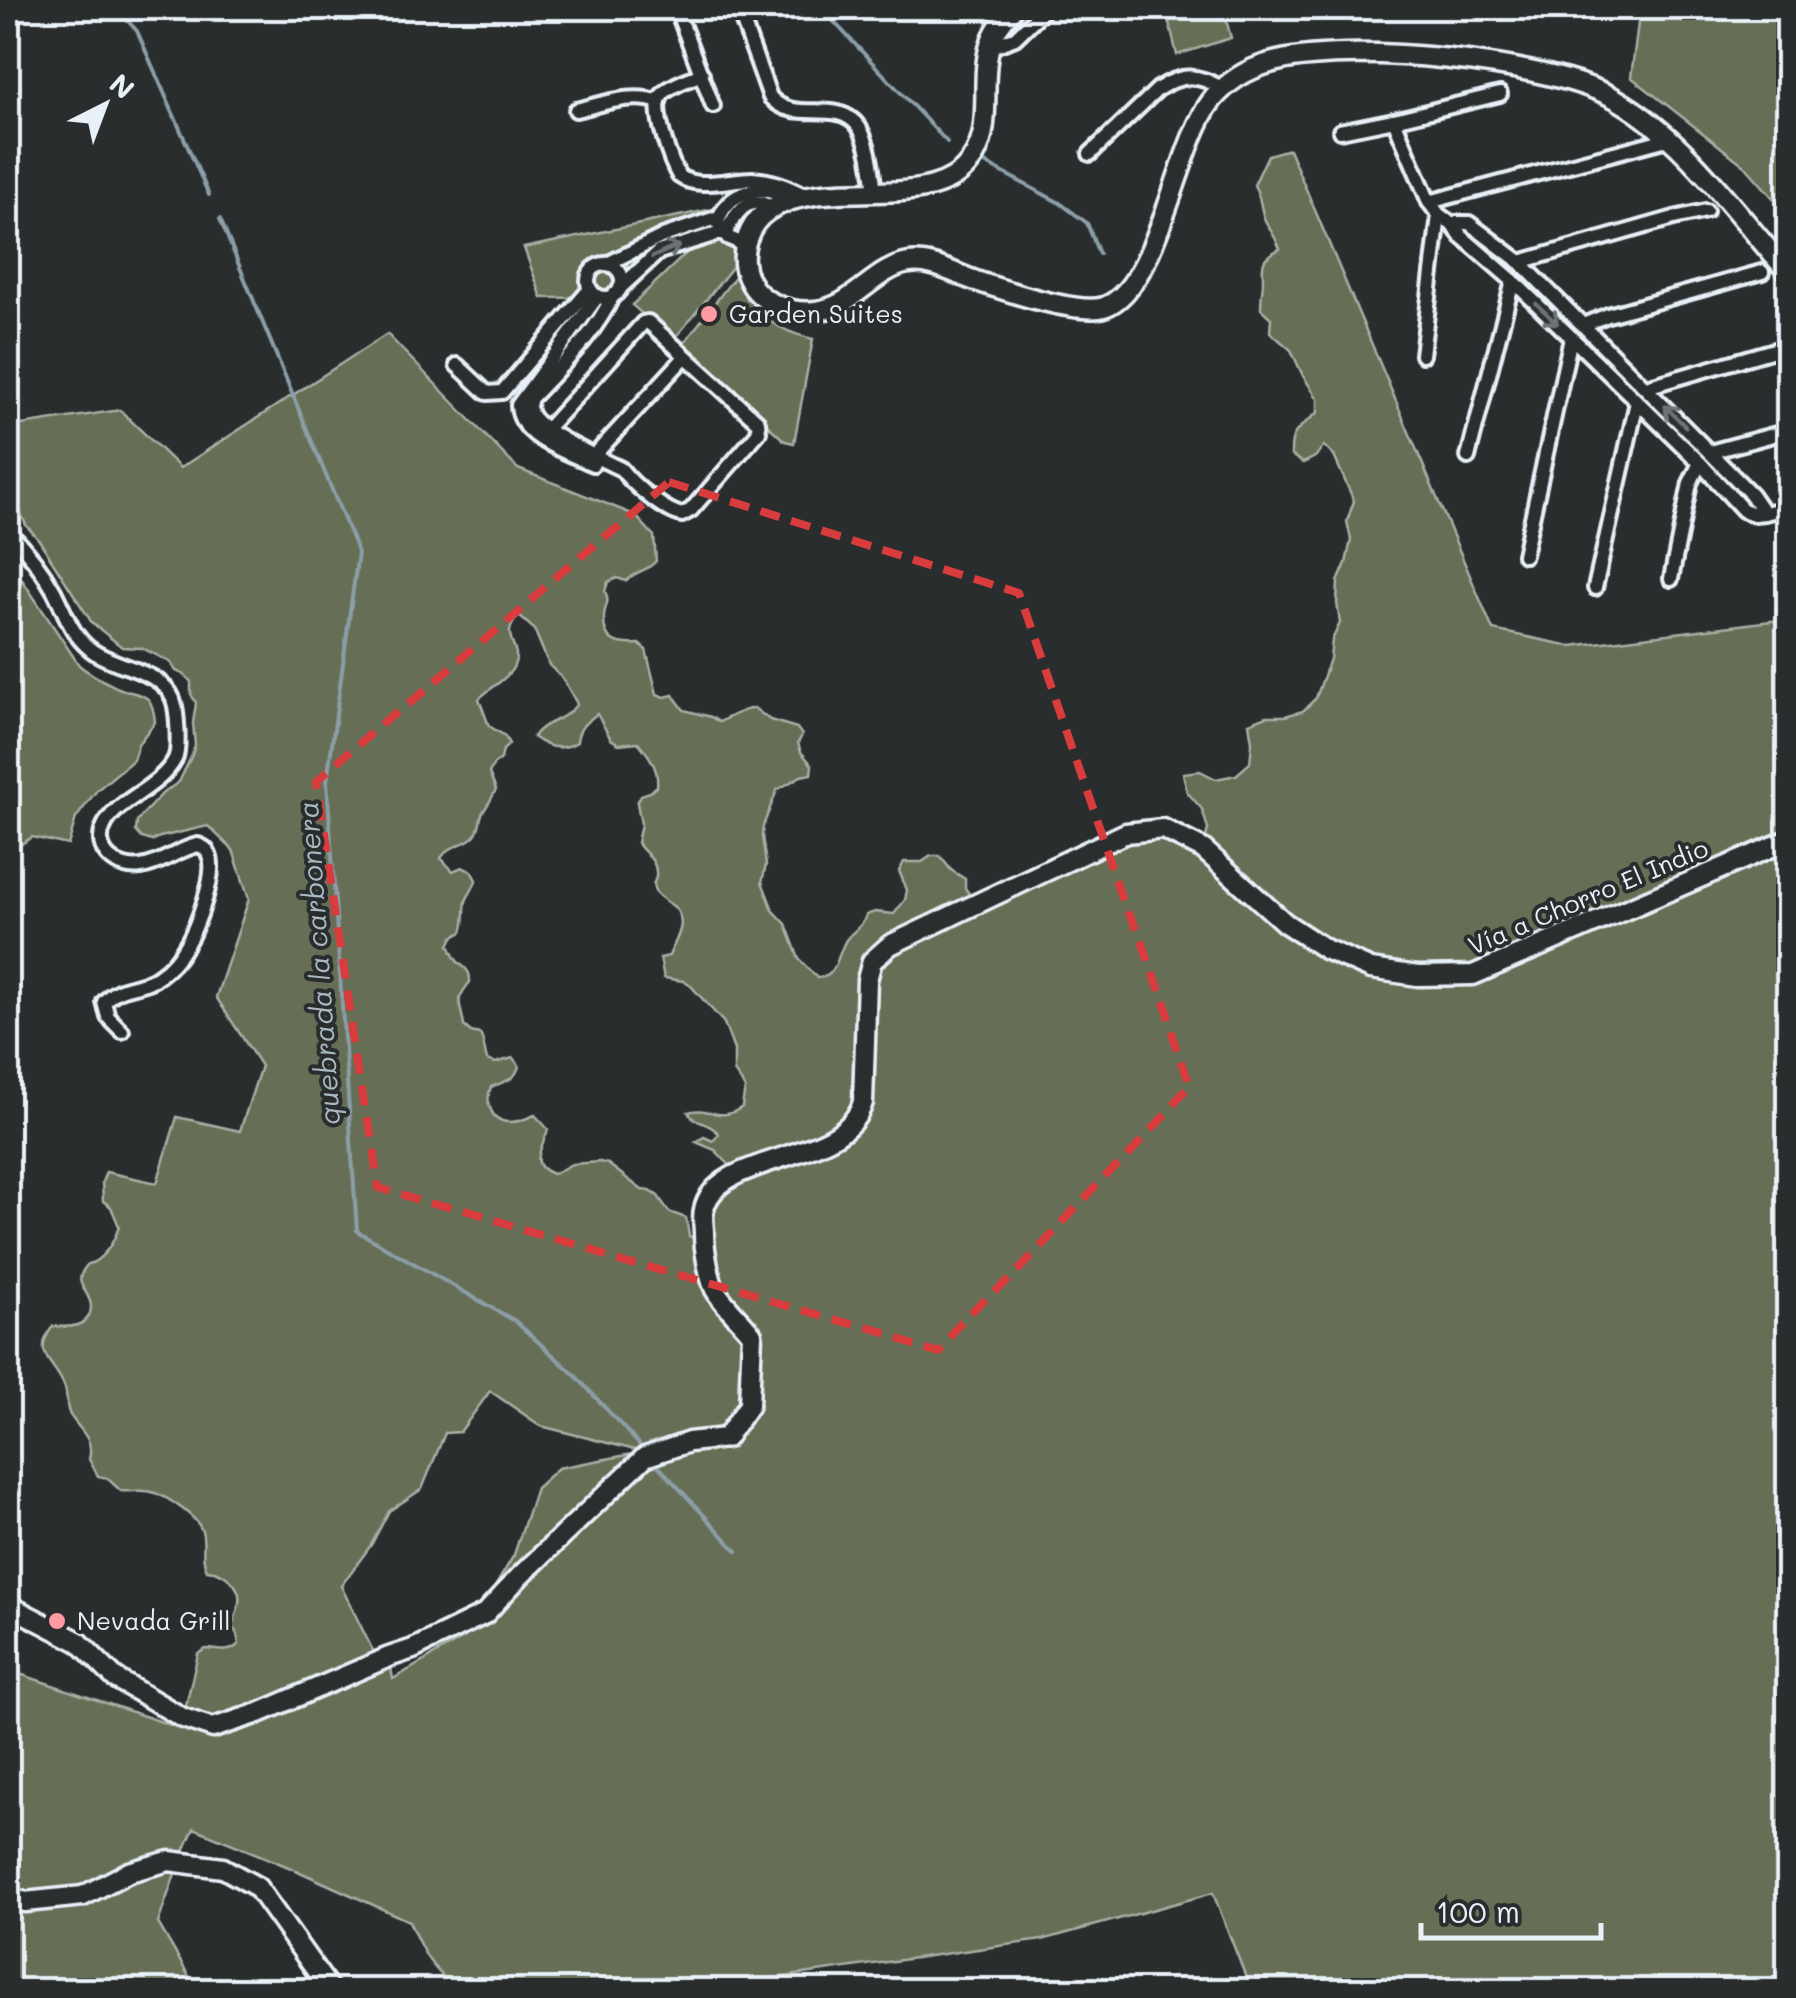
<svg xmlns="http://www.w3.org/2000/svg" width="1796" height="1998" viewBox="0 0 1796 1998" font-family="Mali,sans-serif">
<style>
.green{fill:#666e54;stroke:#a7b0a6;stroke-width:2.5;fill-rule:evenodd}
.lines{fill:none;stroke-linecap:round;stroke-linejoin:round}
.stream{stroke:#8b9ea8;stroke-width:4}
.street-casing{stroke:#e8f1f8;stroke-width:20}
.secondary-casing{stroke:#e8f1f8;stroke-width:25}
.street{stroke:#2a2d2e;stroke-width:12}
.secondary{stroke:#2a2d2e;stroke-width:18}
.oneway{stroke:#6c7275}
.marked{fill:none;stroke:#d83c3d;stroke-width:8;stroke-dasharray:20 12;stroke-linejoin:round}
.poi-dot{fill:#ff9aa2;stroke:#2a2d2e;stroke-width:4}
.labels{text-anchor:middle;stroke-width:8;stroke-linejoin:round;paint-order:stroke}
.poi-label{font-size:25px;fill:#e8f1f8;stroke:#2a2d2e;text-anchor:start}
.street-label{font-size:25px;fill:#e8f1f8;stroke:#2a2d2e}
.water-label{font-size:28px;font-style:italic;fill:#aabac2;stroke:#2a2d2e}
</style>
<rect width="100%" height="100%" fill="#2a2d2e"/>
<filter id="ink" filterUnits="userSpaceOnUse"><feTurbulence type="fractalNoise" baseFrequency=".01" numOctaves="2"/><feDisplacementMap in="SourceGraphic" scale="20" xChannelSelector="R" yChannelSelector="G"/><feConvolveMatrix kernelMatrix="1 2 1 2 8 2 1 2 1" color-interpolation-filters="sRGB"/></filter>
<g filter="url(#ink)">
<!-- green -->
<g class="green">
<polygon points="1188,8 1223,8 1231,38 1177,55 1167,14"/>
<polygon points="1640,8 1788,8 1788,215 1745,166 1631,77"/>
<path d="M1289 149 1493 630 1571 646 1788 619V1990H1251L1213 1893 1042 1940 691 1990H459C430 1968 423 1953 409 1921L291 1868 194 1828 178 1865 158 1923 197 1990H8V1670L174 1726 183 1718 198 1654 206 1649C221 1649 227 1655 239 1644L237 1634 232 1626C238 1608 246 1594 230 1580 222 1573 217 1571 207 1570 200 1557 206 1544 202 1531 197 1516 161 1491 145 1491 137 1490 130 1492 121 1491L107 1478 98 1476 89 1459C94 1440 82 1432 72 1418 65 1410 68 1398 65 1388 56 1361 30 1356 53 1326 68 1328 91 1328 91 1306 90 1291 73 1285 84 1269 91 1259 88 1267 97 1260 108 1252 116 1238 119 1226L111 1207 103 1201 102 1182 106 1172 157 1183 177 1117 240 1131 261 1066 216 997 249 899 233 850 208 826 160 837 152 841 142 838 136 831 137 822 143 814 163 793 179 782 192 755 195 745 193 723 196 703 191 694V682L185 675 176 671 170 662 142 648 122 647 92 623 39 540 26 525 8 484V427L120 410 180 468 387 334 518 469 635 515 654 536 656 561C648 571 635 571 626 581L617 578 608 582 605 591C611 605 604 604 604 617 603 643 618 645 639 644L646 650 657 694 665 697 673 695 684 710 711 717 719 722C730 717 743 709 754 708L770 720 797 728 802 735 798 743 801 752 812 765 811 774 801 776 777 790 763 826 762 836 766 865 762 882 773 910 786 924 799 959 817 978C824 977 828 977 832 971 837 965 840 950 846 940 853 930 862 928 866 915L875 912 894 914 905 900 907 890 899 871 904 862H922L931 856H940L951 870 965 879V888L972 898 1127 833 1163 829 1203 848 1208 829 1202 809 1187 792 1183 773 1200 771 1216 779 1236 775 1250 763 1252 742 1249 723 1267 716H1285L1303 711 1316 698 1330 659 1332 640 1340 623 1337 603 1338 582 1346 563 1351 540 1347 521 1354 501 1334 456 1324 446 1315 457 1303 463 1291 455C1290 429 1301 428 1318 412V399L1303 376 1291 350 1270 332 1271 318 1261 309C1261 300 1262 292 1263 283 1263 263 1259 259 1280 249 1276 237 1269 229 1264 218 1260 206 1261 197 1254 185L1268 155ZM519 616 534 629 549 665 563 679 577 704C563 723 543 720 533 737 547 748 562 751 577 742 578 728 586 722 597 714L611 739 619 744 638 742C649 755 659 768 657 786L650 792 641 795 637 803 641 824 637 843C645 853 658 861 656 876 655 885 651 881 655 891 659 898 667 901 673 906 690 922 675 940 669 956L660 958 664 978 683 981 691 986 724 1023 734 1050V1071L745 1088 742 1107C719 1124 709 1105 688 1112 697 1126 709 1121 719 1134L713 1141 704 1137 696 1142 715 1150 736 1172 704 1208V1242L689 1236 686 1218 669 1212 658 1196 650 1191 642 1190 608 1164 600 1162 572 1164 553 1174C526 1165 544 1146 548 1129L535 1115C528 1118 516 1123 508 1122 490 1121 485 1100 491 1087 505 1081 515 1081 519 1066L513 1058 495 1063 487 1060C484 1051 485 1043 480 1034L471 1032 464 1026C461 1002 453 1003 470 982 470 970 466 969 458 962 454 958 451 950 449 945L453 937 462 932C466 922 464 912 466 901 469 893 474 889 476 880L471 871 462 867 453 871 441 858C450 844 466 846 475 835 481 828 479 819 483 812 488 805 492 798 496 790L489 773 494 764 501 759 503 750 509 744 505 736 489 726 479 699C489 688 511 678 515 663 521 644 498 636 519 616ZM490 1391 541 1426 643 1452 558 1468 536 1488 514 1555 465 1637 393 1679 389 1657H376L341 1586 371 1545 389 1511 422 1489 445 1433 460 1432Z"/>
<polygon points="761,199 754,211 695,229 624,297 542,298 524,248"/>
<polygon points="747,228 742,255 673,341 632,305 700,240"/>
<path d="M737 274C754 313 771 329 813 339L794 443 785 441 681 347Z"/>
<path d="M8 566 21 578 79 665C89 674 104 681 116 687 140 698 152 688 155 722L138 744 133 760 97 790 76 818 68 845 32 837 8 853Z"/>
</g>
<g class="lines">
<!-- stream -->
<g class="stream">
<polyline points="116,8 137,31 209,195"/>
<polyline points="821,8 947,142"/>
<polyline points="981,161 1060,203 1087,223 1099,254"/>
<polyline points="220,219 358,553 327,781 357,1231 515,1321 575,1375 646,1452"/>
<polyline points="652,1459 737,1551"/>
</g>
<!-- street casing -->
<g class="street-casing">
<g id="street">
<polyline points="676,8 713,106"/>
<path d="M738 8 770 97C795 126 837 96 859 127 870 144 872 171 875 191"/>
<polyline points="988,48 1015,38 1046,8"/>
<path d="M702 74C690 79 666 86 660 98 653 113 671 163 679 176 698 190 729 179 752 179 773 180 788 187 806 196"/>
<polyline points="1500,94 1394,120 1429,202 1439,215 1451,223 1461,236 1513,281 1606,371 1700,463 1743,510 1754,514 1764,513 1788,508"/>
<path d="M576 110C603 104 632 92 659 102"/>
<polyline points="1340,131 1394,120"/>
<path d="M1090 154 1158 89C1183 73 1198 74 1223 89"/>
<polyline points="1429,202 1671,138"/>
<polyline points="1451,223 1469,223 1520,262 1751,494 1764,513"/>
<path d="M725 234C735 214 748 192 772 208"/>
<path d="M745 245 727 237 718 223C724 192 765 180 788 201"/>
<polyline points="1520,262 1674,218 1706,211"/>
<polyline points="607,264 663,236 719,217"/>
<circle cx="605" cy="281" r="17"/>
<polyline points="620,288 659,252 723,232"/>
<polyline points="1583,325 1608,315 1762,272"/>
<polyline points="1422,355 1439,215"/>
<polyline points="457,365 487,393 502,392 590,289"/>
<polyline points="1646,387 1788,346"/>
<path d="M540 438 546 430 643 323 648 322 758 422 759 432 691 510 682 515C664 511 633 485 621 469 601 459 539 432 531 414 528 406 529 405 531 398 560 367 596 334 613 295"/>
<polyline points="1710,452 1788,431"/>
<polyline points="1468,457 1513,281"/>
<polyline points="590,460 685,357"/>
<path d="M593 464C567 452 519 438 518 405L598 296"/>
<path d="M8 531C26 549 42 569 54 591 65 612 71 634 90 649 113 668 162 669 173 699 177 709 180 749 175 759 159 789 116 800 104 826 92 851 118 871 141 867 162 864 178 849 198 845 205 848 206 848 209 855 218 873 196 929 186 945 180 956 170 968 160 975 142 990 121 982 104 1002L108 1017 122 1031"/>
<polyline points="1524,555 1571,338"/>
<polyline points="1671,579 1690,483 1700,463"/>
<polyline points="1595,588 1637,402"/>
</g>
</g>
<!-- secondary casing -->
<g class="secondary-casing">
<g id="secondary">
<path d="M1013 8C1004 19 994 30 990 45 978 86 998 137 963 170 918 211 825 175 769 210 747 224 737 256 749 280 760 304 792 314 816 311 855 306 873 269 909 263 932 260 955 274 976 281 1003 290 1078 315 1104 307 1158 289 1176 146 1212 100 1227 82 1248 69 1270 63 1343 41 1550 61 1616 99 1687 140 1734 212 1788 272"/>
<path d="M8 1605 79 1642 115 1678 183 1718 213 1728 259 1713 389 1657 413 1649 485 1614 520 1576 645 1457 689 1442 726 1438 749 1405 752 1334C741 1320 727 1308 717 1293 709 1282 704 1247 704 1233 704 1226 702 1217 704 1210 715 1151 845 1166 863 1102L867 980 872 961 890 945 1126 833 1163 829 1203 849 1285 923 1325 949 1371 969 1418 976 1473 975 1788 840"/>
<polyline points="8,1897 25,1902 83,1896 129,1872 169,1861 223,1868 257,1887 330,1990"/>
</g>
</g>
<!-- street -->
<use href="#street" class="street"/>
<!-- secondary -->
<use href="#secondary" class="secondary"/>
</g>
<!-- one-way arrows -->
<defs><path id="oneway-shaft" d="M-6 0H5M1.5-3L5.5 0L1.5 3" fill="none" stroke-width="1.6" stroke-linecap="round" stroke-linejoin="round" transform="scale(2.5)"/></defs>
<g class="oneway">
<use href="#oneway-shaft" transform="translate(666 251) rotate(-24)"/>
<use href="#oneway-shaft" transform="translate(1547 314) rotate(44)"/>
<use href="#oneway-shaft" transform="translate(1675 416) rotate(-135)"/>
</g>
</g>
<!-- marked area -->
<path class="marked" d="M669 482 1019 593 1189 1087 938 1350 377 1187 316 782Z"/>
<!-- markers -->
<g class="poi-dot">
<circle cx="709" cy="314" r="10"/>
<circle cx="57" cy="1621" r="10"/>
</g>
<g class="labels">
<!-- poi labels -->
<g class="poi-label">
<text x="729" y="323">Garden Suites</text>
<text x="77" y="1630">Nevada Grill</text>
</g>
<!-- street labels -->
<g class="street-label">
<text transform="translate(1588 897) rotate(-23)" y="9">Vía a Chorro El Indio</text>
</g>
<!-- water labels -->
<g class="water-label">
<text transform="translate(319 963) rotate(-94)" y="10">quebrada la carbonera</text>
</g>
</g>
<!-- margin -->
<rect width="1796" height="1998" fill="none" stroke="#2a2d2e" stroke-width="40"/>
<rect x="20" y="20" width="1756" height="1958" fill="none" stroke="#e8f1f8" stroke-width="4" filter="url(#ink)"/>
<!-- north arrow -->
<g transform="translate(105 105) rotate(42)" stroke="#2a2d2e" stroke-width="8" paint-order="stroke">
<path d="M0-8L18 38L0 25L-18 38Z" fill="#e8f1f8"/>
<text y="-15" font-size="28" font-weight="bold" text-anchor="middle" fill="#e8f1f8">N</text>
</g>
<!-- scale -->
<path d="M1421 1923v15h180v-15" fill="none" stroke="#e8f1f8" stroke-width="5"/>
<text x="1436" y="1923" font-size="30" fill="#e8f1f8" stroke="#2a2d2e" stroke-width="8" paint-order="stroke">100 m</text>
</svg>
